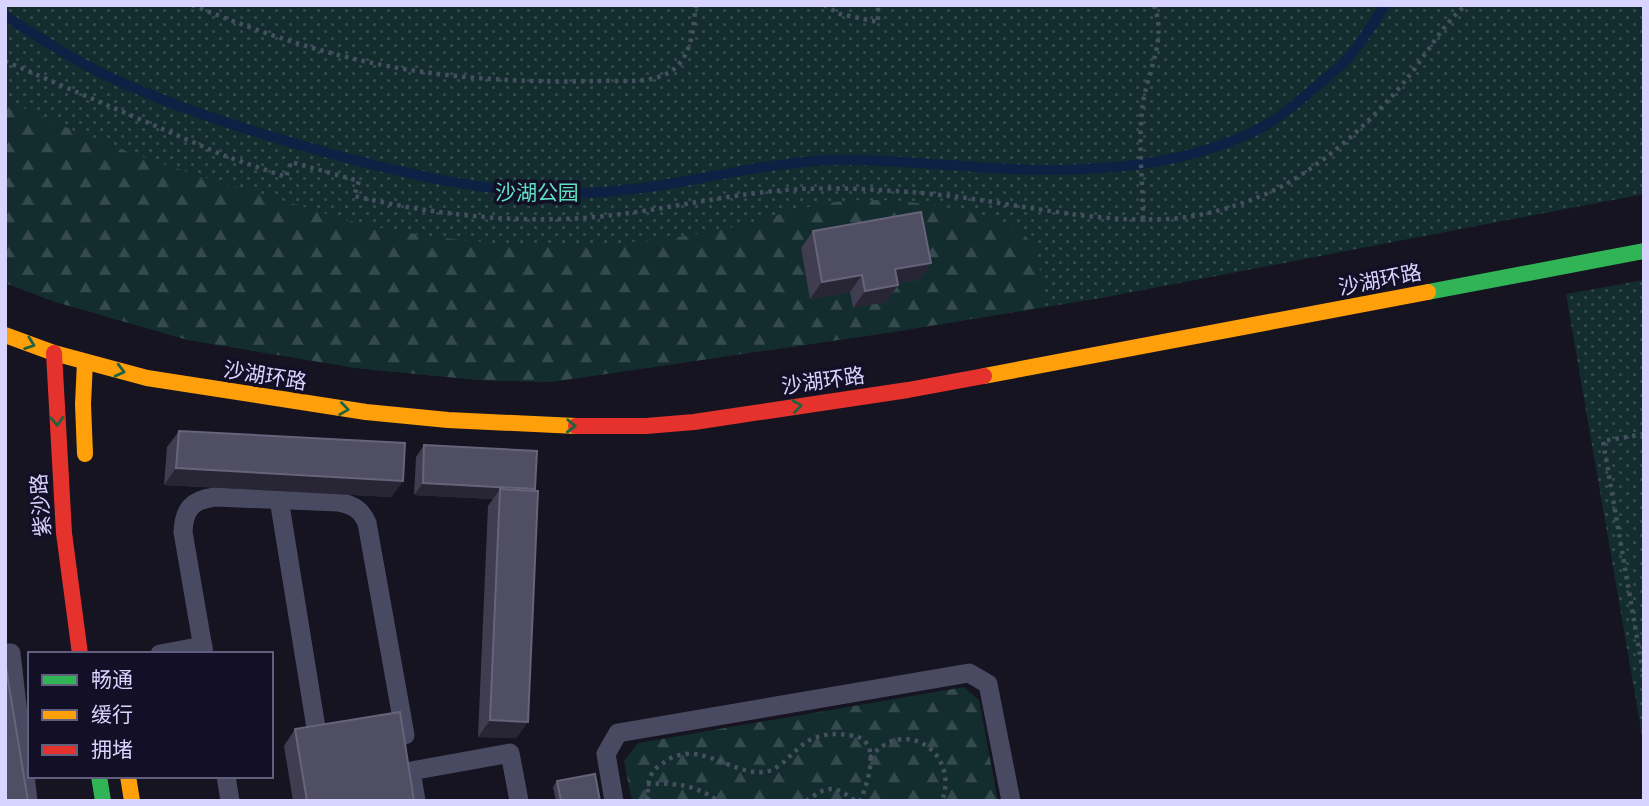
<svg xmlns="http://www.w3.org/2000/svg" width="1649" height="806" viewBox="0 0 1649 806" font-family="'Varela Round','Noto Sans SC',sans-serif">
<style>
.grass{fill:url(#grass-dots)}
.forest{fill:url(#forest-firs)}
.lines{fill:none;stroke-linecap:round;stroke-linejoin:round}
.stream{stroke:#0d2144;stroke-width:10}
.path{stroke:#44505f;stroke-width:4.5;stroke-dasharray:3.5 5;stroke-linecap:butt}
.lane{stroke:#4a4962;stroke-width:19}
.fast{stroke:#30b455;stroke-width:16}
.slow{stroke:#ff9f0a;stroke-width:16}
.jam{stroke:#e5322d;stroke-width:16}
.wall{fill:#403d50}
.shaded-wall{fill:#282635}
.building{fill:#504e63;stroke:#66637b;stroke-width:2}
.oneway{stroke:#22623e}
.labels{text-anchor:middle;stroke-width:7;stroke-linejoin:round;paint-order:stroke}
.park-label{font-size:21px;fill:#5fe0c0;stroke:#130f26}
.street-label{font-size:21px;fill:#d9d4ff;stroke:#130f26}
</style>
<defs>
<pattern id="grass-dots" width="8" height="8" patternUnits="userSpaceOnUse" patternTransform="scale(1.75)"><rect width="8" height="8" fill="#132c2d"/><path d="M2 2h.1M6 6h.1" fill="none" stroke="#354a4c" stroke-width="1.8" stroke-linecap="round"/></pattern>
<pattern id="forest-firs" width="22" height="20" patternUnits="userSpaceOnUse" patternTransform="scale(1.75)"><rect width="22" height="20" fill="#132c2d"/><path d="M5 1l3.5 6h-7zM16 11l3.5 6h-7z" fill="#354a4c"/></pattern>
</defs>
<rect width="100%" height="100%" fill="#161421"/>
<!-- grass -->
<g class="grass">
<polygon points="5,5 1644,5 1644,194 1101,298 893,332 551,382 478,380 356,368 188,340 56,302 5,283"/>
<polygon points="1644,280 1644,747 1566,294"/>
</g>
<!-- forest -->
<g class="forest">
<path d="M5 100C40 115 74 132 109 145 168 167 228 185 288 202 315 210 342 220 370 226 445 241 525 248 601 244 651 242 699 235 747 224 776 216 805 206 835 202 888 196 947 204 998 221 1044 235 1039 266 1043 307L893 332 551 382 478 380 356 368 188 340 56 302 5 283Z"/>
<polygon points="964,687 979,700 998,801 632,801 624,761 638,743"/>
</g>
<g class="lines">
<!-- stream -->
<path class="stream" d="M5 16C36 35 68 57 101 73 170 106 243 129 317 150 405 174 495 196 587 193 671 190 752 162 836 160 888 159 939 165 991 168 1079 173 1172 170 1253 132 1277 121 1299 101 1319 84 1328 76 1338 69 1346 60 1361 44 1373 23 1385 5"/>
<!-- path -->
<g class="path">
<path d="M192 5C246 27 302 47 359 60 436 78 518 83 597 81 621 80 655 85 674 69 693 53 693 27 696 5"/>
<polyline points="824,5 840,14 878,22 878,5"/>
<path d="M5 61 225 156 286 177 291 162 359 181 354 196C436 215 521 225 605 216 671 209 736 192 802 189 854 187 907 191 959 197 1027 206 1098 223 1168 219 1200 217 1232 208 1261 196 1314 175 1374 120 1409 76 1428 52 1443 24 1466 5"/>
<path d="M1143 219C1143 183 1138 146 1142 111 1145 74 1168 43 1154 5"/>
<polyline points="1644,434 1603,441 1644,678"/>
<path d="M870 758C903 715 960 752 942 801"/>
<path d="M647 784C676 783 694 784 718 801"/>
<path d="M648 801C647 786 648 772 662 764 666 761 671 757 676 756 706 745 740 779 769 771 786 765 796 746 812 739 823 734 836 733 848 735 856 736 862 737 867 744 876 757 866 788 860 801"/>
<path d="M806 801C827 786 834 784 855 801"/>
</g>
<!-- lane -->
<g class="lane">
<polyline points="279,499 318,740"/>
<polyline points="5,653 11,653 28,801"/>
<polyline points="160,654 203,646"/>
<path d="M204 654 183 532C184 509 192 500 215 497L338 502C353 505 361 509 367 523L405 735"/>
<polyline points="226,776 230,801"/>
<polyline points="416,801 411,771 510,753 519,801"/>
<polyline points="614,801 606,754 618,733 969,673 988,684 1011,801"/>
</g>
<!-- fast -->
<g class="fast">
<polyline points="1428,292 1644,251"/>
<polyline points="99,776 103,801"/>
</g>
<!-- slow -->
<g class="slow">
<polyline points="5,335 54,353 147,378 366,412 448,420 576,426"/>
<polyline points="85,362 83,404 85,454"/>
<polyline points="984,376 1428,292"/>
<polyline points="128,776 132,801"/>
</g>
<!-- jam -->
<g class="jam">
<polyline points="54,353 64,533 80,654"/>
<polyline points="576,426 646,426 694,422 908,390 984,376"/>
</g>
</g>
<!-- wall -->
<g class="wall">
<polygon points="813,231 931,263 919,280 898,283 898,285 886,302 853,308 850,292 810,299 801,248"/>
<polygon points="179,431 403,481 391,497 164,485 167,447"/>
<polygon points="424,445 535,489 533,491 528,722 516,738 478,737 488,506 493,499 414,495 416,457"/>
<polygon points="295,729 414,801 293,801 284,746"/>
<polygon points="557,781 600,801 556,801 553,787"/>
</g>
<!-- shaded-wall -->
<g class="shaded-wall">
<polygon points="931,263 919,280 884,286 895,269"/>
<polygon points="862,275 850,292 810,299 822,282"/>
<polygon points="898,285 886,302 853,308 865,291"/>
<polygon points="176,468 403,481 391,497 164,485"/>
<polygon points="423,483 535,489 526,501 500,489 493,499 414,495"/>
<polygon points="490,720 528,722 516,738 478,737"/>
</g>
<!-- building -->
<g class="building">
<polygon points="921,212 931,263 895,269 898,285 865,291 862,275 822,282 813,231"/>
<polygon points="179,431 405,443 403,481 176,468"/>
<polygon points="424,445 537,451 535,489 423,483"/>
<polygon points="500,489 538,491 528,722 490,720"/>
<polygon points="5,662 28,801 5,801"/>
<polygon points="400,712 414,801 307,801 295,729"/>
<polygon points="595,774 600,801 561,801 557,781"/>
</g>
<!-- one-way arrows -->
<defs><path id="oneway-chevron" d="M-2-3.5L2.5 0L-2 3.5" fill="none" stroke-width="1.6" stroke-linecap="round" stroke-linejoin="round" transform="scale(1.75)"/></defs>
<g class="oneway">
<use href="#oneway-chevron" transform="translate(30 344) rotate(20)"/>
<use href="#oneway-chevron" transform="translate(120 371) rotate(14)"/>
<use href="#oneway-chevron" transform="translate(797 406) rotate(-8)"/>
<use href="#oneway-chevron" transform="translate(344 409) rotate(8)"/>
<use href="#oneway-chevron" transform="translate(57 421) rotate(88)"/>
<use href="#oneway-chevron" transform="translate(571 426) rotate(2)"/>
</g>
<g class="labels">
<!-- park labels -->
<g class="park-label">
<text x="537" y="200">沙湖公园</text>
</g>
<!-- street labels -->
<g class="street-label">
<text transform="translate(1380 280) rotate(-11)" y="7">沙湖环路</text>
<text transform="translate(265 376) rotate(9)" y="7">沙湖环路</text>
<text transform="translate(823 381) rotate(-8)" y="7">沙湖环路</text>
<text transform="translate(41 505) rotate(-94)" y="7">紫沙路</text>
</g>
</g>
<!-- border -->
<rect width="1649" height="806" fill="none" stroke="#d9d4ff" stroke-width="14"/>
<!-- legend -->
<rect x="28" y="652" width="245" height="126" fill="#130f26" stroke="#625e7d" stroke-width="2"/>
<rect x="42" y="675" width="35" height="10" fill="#30b455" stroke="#625e7d" stroke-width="2"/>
<text x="91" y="687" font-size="21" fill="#d9d4ff">畅通</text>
<rect x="42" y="710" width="35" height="10" fill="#ff9f0a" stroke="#625e7d" stroke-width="2"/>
<text x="91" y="722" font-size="21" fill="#d9d4ff">缓行</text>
<rect x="42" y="745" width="35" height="10" fill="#e5322d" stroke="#625e7d" stroke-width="2"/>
<text x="91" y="757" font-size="21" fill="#d9d4ff">拥堵</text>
</svg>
